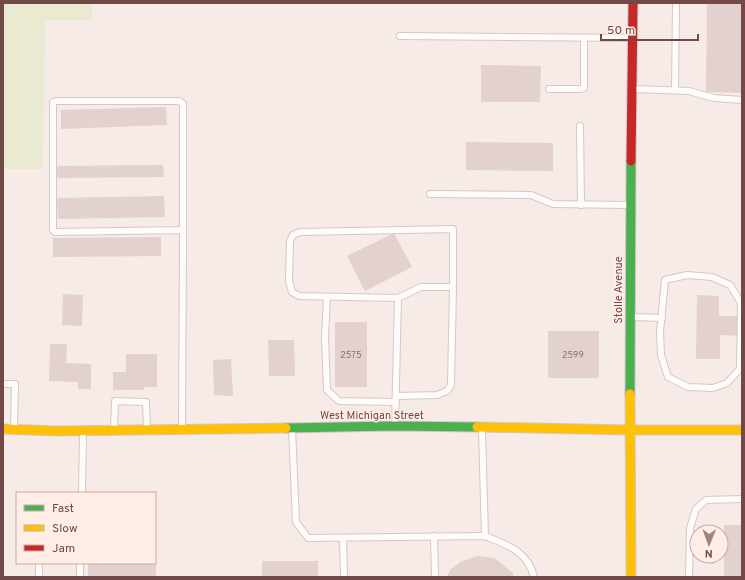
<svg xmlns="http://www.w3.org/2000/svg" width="745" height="580" viewBox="0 0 745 580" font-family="Overpass,sans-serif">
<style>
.green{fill:#e9ead1}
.building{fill:#e2d1ce}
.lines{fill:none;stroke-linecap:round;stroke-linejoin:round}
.lane-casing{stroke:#d7c7c4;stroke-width:8}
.fast-casing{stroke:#d6c6c3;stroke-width:11}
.slow-casing{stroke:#d6c6c3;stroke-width:11}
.jam-casing{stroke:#d6c6c3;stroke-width:11}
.lane{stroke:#fefcfb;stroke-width:6}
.fast{stroke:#4caf50;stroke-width:9}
.slow{stroke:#ffc107;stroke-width:9}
.jam{stroke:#c62828;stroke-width:9}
.labels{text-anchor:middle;stroke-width:3;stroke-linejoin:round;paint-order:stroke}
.number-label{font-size:9px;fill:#906d6b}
.street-label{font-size:11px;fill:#734947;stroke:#ffede6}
</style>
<rect width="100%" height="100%" fill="#f6ebe6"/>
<!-- green -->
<polygon class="green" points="3,3 92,3 92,20 45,20 43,169 3,169"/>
<!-- building -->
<g class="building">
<polygon points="707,3 742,3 742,93 706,92"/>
<polygon points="481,65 541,66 540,102 481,102"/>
<polygon points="166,107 167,125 61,129 61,110"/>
<polygon points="466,142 553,143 553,171 466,170"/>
<polygon points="163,165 164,177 54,178 54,166"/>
<polygon points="164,196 165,217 58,219 57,198"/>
<polygon points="394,233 412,267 365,291 347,256"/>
<polygon points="161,237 161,256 53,257 53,238"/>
<polygon points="63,294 83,295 82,326 62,325"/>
<polygon points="697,295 719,296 719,316 742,316 742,336 720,335 720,359 696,359"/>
<rect x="335" y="322" width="32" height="65"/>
<rect x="548" y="331" width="51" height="47"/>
<polygon points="268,340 294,340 295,376 269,376"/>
<polygon points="50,344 67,344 66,363 91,364 91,389 78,389 78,382 49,381"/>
<polygon points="126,354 157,354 157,387 144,387 144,390 113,390 113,372 126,372"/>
<polygon points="231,359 233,396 214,395 213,360"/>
<rect x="724" y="525" width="18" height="52"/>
<polygon points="477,556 495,558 513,573 513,577 447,577 450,570 460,562"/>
<rect x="262" y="561" width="56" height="16"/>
<rect x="88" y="563" width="68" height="14"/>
</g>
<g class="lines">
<!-- lane casing -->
<g class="lane-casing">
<g id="lane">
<polyline points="400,36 631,38"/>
<polyline points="549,89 581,89 584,88 584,38"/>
<polyline points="634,89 689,91 714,98 742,100"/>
<polyline points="675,90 676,3"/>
<polyline points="580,126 581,205"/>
<polyline points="430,194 531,195 553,204 629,205"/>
<polygon points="687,275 712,277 730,285 741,303 740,369 727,383 713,388 688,387 668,377 661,355 660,332 665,280"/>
<polyline points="327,297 325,337 327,390 339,401 396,402"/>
<polyline points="398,298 299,296 292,292 289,281 290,241 293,235 300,232 453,229 453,287"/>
<polyline points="631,317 662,318"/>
<polyline points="3,384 15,384 14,429"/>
<polyline points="395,425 398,298 421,287 453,287 451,385 447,391 437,395 396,396"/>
<polyline points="182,428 183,240 183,104 179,101 56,101 53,102 53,230 55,232 183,230"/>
<path d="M292 428 296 522 308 538 485 536C507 545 528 551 534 577"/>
<polyline points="114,430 115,401 146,402 147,429"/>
<polyline points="482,430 485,536"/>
<polyline points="82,493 83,432"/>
<polyline points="434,536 435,577"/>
<polyline points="343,538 344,577"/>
<polyline points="39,563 39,577"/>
<polyline points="80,577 80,563"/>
<polyline points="689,577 690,528 696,509 706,500 742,499"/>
</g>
</g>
<!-- fast casing -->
<g class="fast-casing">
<g id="fast">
<polyline points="630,394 631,161"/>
<polyline points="286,428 393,426 477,427"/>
</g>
</g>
<!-- slow casing -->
<g class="slow-casing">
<g id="slow">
<polyline points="630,394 631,577"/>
<polyline points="477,427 631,430 742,430"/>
<polyline points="3,429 56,431 286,428"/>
</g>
</g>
<!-- jam casing -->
<g class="jam-casing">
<polyline id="jam" points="631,161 633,3"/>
</g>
<!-- lane -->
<use href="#lane" class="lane"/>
<!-- fast -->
<use href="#fast" class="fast"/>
<!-- slow -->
<use href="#slow" class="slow"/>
<!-- jam -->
<use href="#jam" class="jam"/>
</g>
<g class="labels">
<!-- number labels -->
<g class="number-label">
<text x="351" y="358">2575</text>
<text x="573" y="358">2599</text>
</g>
<!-- street labels -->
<g class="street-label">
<text transform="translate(618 290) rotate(-90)" y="4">Stolle Avenue</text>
<text x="372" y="419">West Michigan Street</text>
</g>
</g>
<!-- border -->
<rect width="745" height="580" fill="none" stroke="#734947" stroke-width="8"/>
<!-- legend -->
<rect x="16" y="492" width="140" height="72" fill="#ffede6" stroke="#c7aba6"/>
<rect x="24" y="505" width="20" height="6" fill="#4caf50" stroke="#c7aba6"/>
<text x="52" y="512" font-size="12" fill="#734947">Fast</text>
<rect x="24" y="525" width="20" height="6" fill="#ffc107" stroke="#c7aba6"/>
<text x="52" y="532" font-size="12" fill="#734947">Slow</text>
<rect x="24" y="545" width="20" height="6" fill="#c62828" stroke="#c7aba6"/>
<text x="52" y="552" font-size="12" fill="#734947">Jam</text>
<!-- north arrow -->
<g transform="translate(709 544) rotate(181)"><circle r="19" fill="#ffede6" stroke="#c7aba6"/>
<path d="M0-3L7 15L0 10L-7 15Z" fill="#a1827f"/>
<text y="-6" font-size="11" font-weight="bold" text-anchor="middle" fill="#734947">N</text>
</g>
<!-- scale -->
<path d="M601 34v6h97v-6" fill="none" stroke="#734947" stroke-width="2"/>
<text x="607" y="34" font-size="12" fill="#734947" stroke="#ffede6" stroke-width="3" paint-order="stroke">50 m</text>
</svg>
